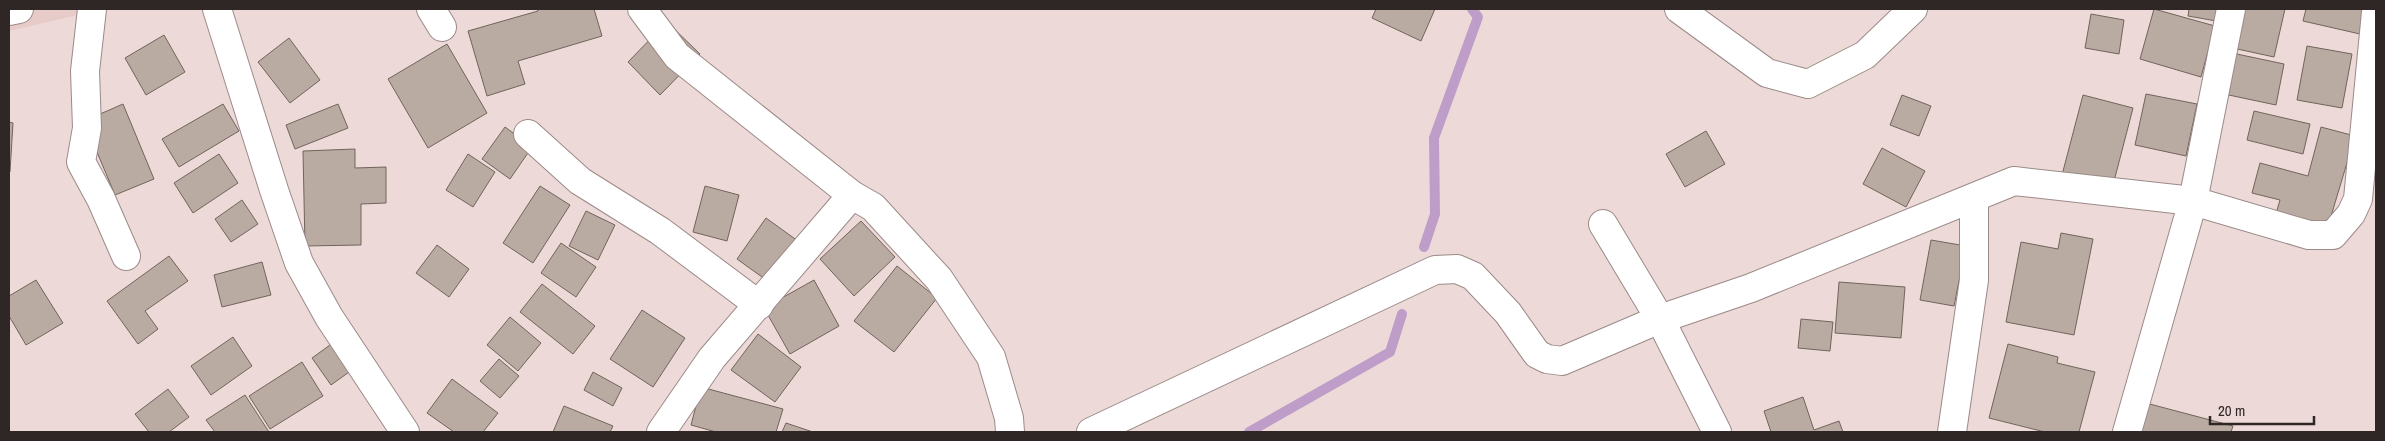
<svg xmlns="http://www.w3.org/2000/svg" width="2385" height="441" viewBox="0 0 2385 441" font-family="'Archivo Narrow',sans-serif">
<style>
.built{fill:#e6cbc8}
.lines{fill:none;stroke-linecap:round;stroke-linejoin:round}
.stream{stroke:#be9ec8;stroke-width:10}
.building{fill:#b9aba2;stroke:#71645b}
.minor-casing{stroke:#9b8a88;stroke-width:30}
.minor{stroke:#fff;stroke-width:28}
</style>
<rect width="100%" height="100%" fill="#eddad8"/>
<!-- built -->
<polygon class="built" points="9,9 104,9 9,31"/>
<g class="lines">
<!-- stream -->
<g class="stream">
<polyline points="1424,247 1435,214 1434,138 1478,17 1472,9"/>
<polyline points="1249,432 1390,352 1402,314"/>
</g>
</g>
<!-- building -->
<g class="building">
<polygon points="537,9 594,9 602,36 518,61 525,84 487,96 468,31 538,11"/>
<polygon points="1376,9 1435,9 1421,41 1372,18"/>
<polygon points="2154,9 2215,26 2201,77 2140,59"/>
<polygon points="2189,9 2225,9 2222,22 2188,16"/>
<polygon points="2235,9 2285,9 2274,57 2228,47"/>
<polygon points="2306,9 2366,9 2360,34 2303,21"/>
<polygon points="2091,14 2124,20 2119,54 2085,48"/>
<polygon points="667,22 700,54 660,95 628,62"/>
<polygon points="164,35 185,72 146,95 125,58"/>
<polygon points="289,38 320,80 290,103 258,62"/>
<polygon points="447,44 487,113 428,148 388,79"/>
<polygon points="2307,46 2352,54 2342,108 2297,100"/>
<polygon points="2232,53 2284,64 2276,105 2224,94"/>
<polygon points="2146,94 2197,104 2186,156 2135,145"/>
<polygon points="1902,95 1931,106 1919,136 1890,125"/>
<polygon points="2083,95 2133,108 2112,189 2062,175"/>
<polygon points="123,104 154,179 115,195 84,121"/>
<polygon points="223,104 239,131 179,167 162,139"/>
<polygon points="338,104 348,128 295,149 286,125"/>
<polygon points="2254,111 2310,124 2303,154 2247,140"/>
<polygon points="9,122 13,123 10,172 9,172"/>
<polygon points="505,127 532,147 510,179 482,159"/>
<polygon points="2321,127 2355,136 2326,233 2274,220 2280,200 2252,193 2260,163 2308,176"/>
<polygon points="1706,131 1725,164 1685,187 1666,154"/>
<polygon points="1882,148 1925,171 1906,207 1863,184"/>
<polygon points="355,149 355,168 386,167 386,203 361,204 361,245 305,246 303,151"/>
<polygon points="219,154 238,183 193,213 174,183"/>
<polygon points="468,154 495,172 473,207 446,190"/>
<polygon points="540,186 570,205 533,263 503,243"/>
<polygon points="705,186 739,195 727,241 693,232"/>
<polygon points="242,200 258,224 231,242 215,219"/>
<polygon points="586,211 615,225 598,260 569,246"/>
<polygon points="766,218 798,241 769,282 737,259"/>
<polygon points="861,221 895,257 854,296 820,259"/>
<polygon points="2061,233 2093,239 2074,335 2006,322 2021,242 2058,249"/>
<polygon points="1931,240 1966,246 1954,306 1920,300"/>
<polygon points="561,243 596,267 576,297 541,273"/>
<polygon points="437,245 469,269 449,297 416,273"/>
<polygon points="169,256 188,281 145,311 158,329 138,344 107,301"/>
<polygon points="262,262 271,295 222,307 214,275"/>
<polygon points="897,266 937,298 894,352 854,321"/>
<polygon points="36,280 63,323 26,345 9,316 9,296"/>
<polygon points="814,280 839,326 790,354 764,308"/>
<polygon points="1839,282 1905,287 1901,338 1835,333"/>
<polygon points="542,284 595,326 573,354 520,312"/>
<polygon points="642,310 685,338 653,387 610,359"/>
<polygon points="510,317 541,343 518,371 487,345"/>
<polygon points="1801,319 1833,322 1830,351 1798,348"/>
<polygon points="758,334 801,367 775,402 731,370"/>
<polygon points="233,337 252,366 211,395 191,366"/>
<polygon points="337,340 356,367 331,385 312,358"/>
<polygon points="2008,344 2058,357 2057,363 2095,372 2079,432 2045,432 1989,418"/>
<polygon points="499,359 519,376 500,398 480,381"/>
<polygon points="302,362 323,396 270,429 249,396"/>
<polygon points="593,372 622,388 613,406 584,390"/>
<polygon points="452,379 498,413 483,432 454,432 427,413"/>
<polygon points="701,387 783,409 776,432 716,432 691,425"/>
<polygon points="168,389 189,417 169,432 149,432 135,414"/>
<polygon points="245,395 269,432 215,432 206,420"/>
<polygon points="1803,397 1814,430 1839,421 1843,432 1771,432 1764,411"/>
<polygon points="2127,398 2233,426 2231,432 2127,432"/>
<polygon points="564,406 613,426 610,432 553,432"/>
<polygon points="786,423 813,432 782,432"/>
</g>
<g class="lines">
<!-- minor casing -->
<g class="minor-casing">
<g id="minor">
<polyline points="92,9 85,71 87,128 81,162 101,199 126,256"/>
<polyline points="217,9 274,190 299,263 329,317 405,432"/>
<polyline points="431,9 442,27"/>
<polyline points="642,9 677,56 852,195 873,207 939,279 991,357 1009,418 1010,432"/>
<polyline points="1679,9 1767,73 1808,84 1865,55 1913,9"/>
<polyline points="9,11 19,9"/>
<polyline points="528,134 580,181 660,231 759,305"/>
<polyline points="1603,224 1660,319 1717,432"/>
<polyline points="661,432 712,358 852,195"/>
<polyline points="1091,432 1435,270 1457,269 1473,276 1508,313 1537,354 1547,359 1562,361 1660,319 1751,288 2014,181 2193,201 2309,235 2333,235 2351,214 2358,199 2376,12"/>
<polyline points="1952,432 1974,280 1974,198"/>
<polyline points="2127,432 2193,201 2231,9"/>
</g>
</g>
<!-- minor -->
<use href="#minor" class="minor"/>
</g>
<!-- border -->
<rect width="2385" height="441" fill="none" stroke="#2e2726" stroke-width="20"/>
<!-- scale -->
<path d="M2210 416v8h104v-8" fill="none" stroke="#2e2726" stroke-width="2.5"/>
<text x="2218" y="416" font-size="15" fill="#2e2726" stroke="#eddad8" stroke-width="4" paint-order="stroke">20 m</text>
</svg>
